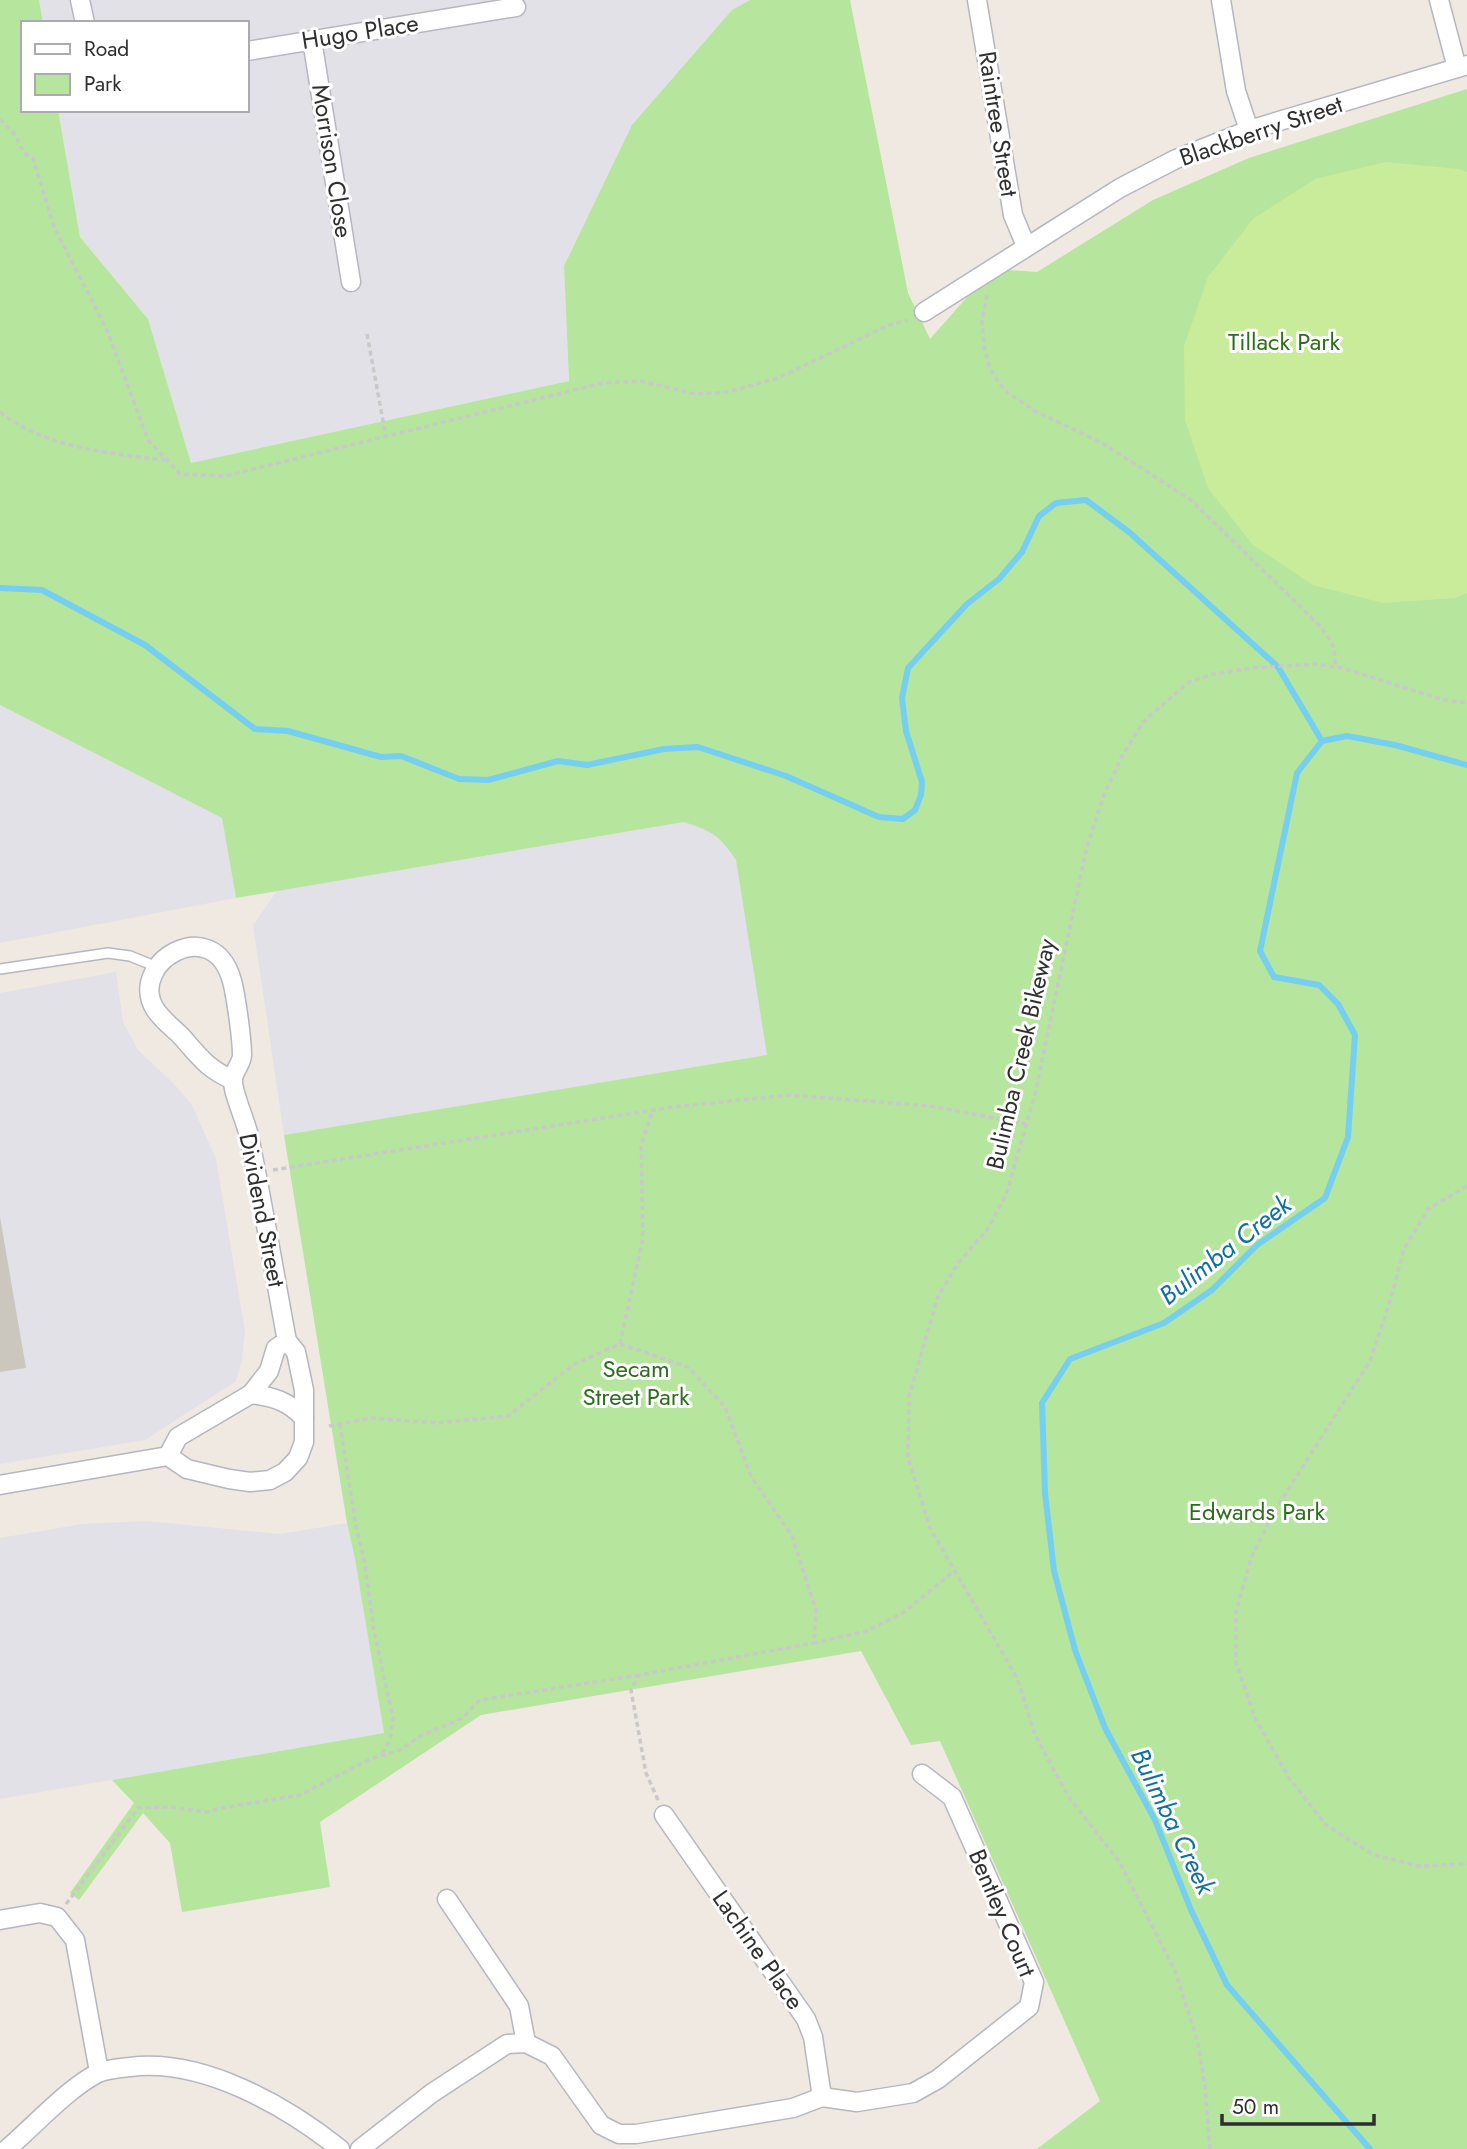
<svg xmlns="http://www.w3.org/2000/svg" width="1467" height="2149" viewBox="0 0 1467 2149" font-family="Jost,sans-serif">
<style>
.industrial{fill:#e3e1e8}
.green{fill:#b6e59e}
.pitch{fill:#c9ec9a}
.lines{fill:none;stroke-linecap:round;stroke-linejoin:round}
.stream{stroke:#75cff0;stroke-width:6}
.building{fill:#cbc7bf}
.lane-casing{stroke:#b4b7c1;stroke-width:12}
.street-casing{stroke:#b4b7c1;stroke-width:21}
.path{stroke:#c9c9c9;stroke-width:3.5;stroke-dasharray:5 3.5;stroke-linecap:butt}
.lane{stroke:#fff;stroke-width:9}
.street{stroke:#fff;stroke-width:18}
.labels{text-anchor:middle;stroke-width:6;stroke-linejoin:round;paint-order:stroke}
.street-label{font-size:24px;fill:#2e2e2e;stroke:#fff}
.park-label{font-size:24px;fill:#2c6e1b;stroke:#fff}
.water-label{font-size:26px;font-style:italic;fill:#0d6fa3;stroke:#fff}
</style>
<rect width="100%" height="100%" fill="#efe9e1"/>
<!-- industrial -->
<g class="industrial">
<polygon points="39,0 750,0 732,10 633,125 564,266 569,381 191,463 148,319 80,237 58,110 247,110 247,23 43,23"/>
<polygon points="0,705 222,818 236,898 0,943"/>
<polygon points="684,822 705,828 723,840 736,860 768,1055 284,1135 253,925 277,891"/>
<polygon points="116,972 123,1022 138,1050 174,1084 192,1105 216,1159 245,1331 242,1360 236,1381 145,1440 0,1464 0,993"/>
<polygon points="146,1521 280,1534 347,1523 355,1559 384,1733 0,1799 0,1538 82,1524"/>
</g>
<!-- green -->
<path class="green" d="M0 0H39L43 23H23V110H58L80 237 148 319 191 463 569 381 564 266 632 125 732 10 750 0H850L908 293 930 339 992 269 1037 272 1153 200 1249 158 1467 89V2149H1037L1100 2101 940 1741 911 1745 861 1651 481 1715 320 1822 330 1887 182 1912 170 1843 143 1813 79 1900 70 1893 134 1803 112 1780 384 1733 355 1559 347 1523 284 1135 767 1055 736 860C719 835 712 831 684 822L236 898 222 818 0 705Z"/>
<!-- pitch -->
<polygon class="pitch" points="1386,162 1459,169 1467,172 1467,593 1455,598 1383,603 1313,585 1253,545 1208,488 1185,420 1184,346 1208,277 1253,219 1315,179"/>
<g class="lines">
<!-- stream -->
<g class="stream">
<polyline points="0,588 42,590 145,645 255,729 288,731 381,757 401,756 459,779 488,780 558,761 587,765 664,749 698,747 786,776 879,817 903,819 915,810 921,795 922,782 906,731 902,698 908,668 967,604 999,579 1022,552 1039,516 1056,503 1086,500 1129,532 1278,667 1322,741"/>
<polyline points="1370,2149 1227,1985 1191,1910 1155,1820 1105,1728 1075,1650 1054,1571 1045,1493 1042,1403 1070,1359 1164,1323 1212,1290 1257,1245 1325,1198 1348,1137 1355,1035 1338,1004 1319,985 1274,977 1260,951 1297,773 1322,741 1347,736 1395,745 1467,765"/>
</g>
</g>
<!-- building -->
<polygon class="building" points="0,1217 26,1368 0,1372"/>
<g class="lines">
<!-- lane casing -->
<g class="lane-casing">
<polyline id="lane" points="0,969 108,953 130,956 157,967"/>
</g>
<!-- street casing -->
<g class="street-casing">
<g id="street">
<polyline points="80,0 85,23"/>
<polyline points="977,0 1013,215 1026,246"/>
<polyline points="1221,0 1236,91 1249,130"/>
<polyline points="1439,0 1457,68"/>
<polyline points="312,40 351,282"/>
<polyline points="247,51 516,7"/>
<polyline points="924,312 1120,188 1176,159 1249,130 1467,65"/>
<path d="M251 1394C274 1397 288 1401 304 1418"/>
<polyline points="168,1456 178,1437 251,1394 269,1371 276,1348 287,1341"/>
<path d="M0 1485 168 1456 187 1469 229 1479 250 1482 270 1480 285 1472 298 1458 304 1442V1390L296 1352 287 1341C274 1272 263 1204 249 1136 246 1122 232 1091 233 1080 233 1071 242 1064 242 1055 242 1039 236 996 232 981 213 911 127 963 155 1009 161 1019 173 1028 181 1036 199 1056 207 1069 233 1080"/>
<polyline points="664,1815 806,2019 813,2037 822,2097"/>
<polyline points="447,1899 519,2006 526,2043"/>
<polyline points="0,1920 40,1913 57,1917 75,1940 99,2072"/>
<path d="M7 2149C33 2127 68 2088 98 2073 107 2069 120 2068 130 2067 202 2058 285 2105 340 2149"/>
<polyline points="360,2149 432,2093 507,2044 526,2043 552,2056 601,2125 619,2134 636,2134 793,2108 822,2097 857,2102 913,2093 938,2079 1029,2007 1034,1982 952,1797 922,1774"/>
</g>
</g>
<!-- path -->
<g class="path">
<polyline points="0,119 15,135 24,153 33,159 54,227 107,330 148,440 180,474 225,476 603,383 641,381 695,394 728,392 778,378 889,325 908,320"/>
<path d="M987 295 982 321 984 346 989 366 998 382 1008 393 1035 411 1102 443 1191 500 1317 623C1331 640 1336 645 1335 667"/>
<polyline points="367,334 386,437"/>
<path d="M0 412C46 448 108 453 165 460"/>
<polyline points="273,1170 673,1107 789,1095 930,1106 1026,1124"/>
<polyline points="1467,1186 1428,1209 1404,1249 1389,1305 1370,1361 1277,1507 1251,1558 1236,1612 1236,1662 1255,1718 1289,1778 1326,1825 1374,1855 1419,1866 1467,1864"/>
<polyline points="620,1344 643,1238 641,1145 653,1110"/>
<polyline points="340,1424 356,1527 364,1559 374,1631 393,1718 390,1740 381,1756"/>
<polyline points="329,1426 371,1418 437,1423 508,1416 573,1365 620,1344 688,1367 725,1407 751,1476 792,1536 816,1610 814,1643 867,1631 904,1612 954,1571"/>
<polyline points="658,1800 646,1773 631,1690 639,1675 814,1643"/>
<polyline points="66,1904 138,1808 170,1807 207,1812 222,1808 300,1795 368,1760 400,1750 422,1735 461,1719 480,1700 639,1675"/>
<polyline points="1210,2149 1205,2087 1198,2043 1175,1971 1120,1863 1069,1797 1051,1765 1034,1732 1017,1678 930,1528 908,1458 909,1396 938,1296 959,1262 987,1230 1006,1195 1035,1094 1086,850 1103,797 1121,758 1144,721 1189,682 1213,674 1252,668 1316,664 1342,668 1444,700 1467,703"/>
</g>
<!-- lane -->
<use href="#lane" class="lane"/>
<!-- street -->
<use href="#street" class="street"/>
</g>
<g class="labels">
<!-- street labels -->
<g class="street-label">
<text transform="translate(360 32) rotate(-9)" y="8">Hugo Place</text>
<text transform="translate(998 124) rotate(81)" y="8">Raintree Street</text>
<text transform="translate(1261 131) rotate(-19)" y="8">Blackberry Street</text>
<text transform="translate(332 161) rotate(81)" y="8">Morrison Close</text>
<text transform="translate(1021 1054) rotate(-77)" y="8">Bulimba Creek Bikeway</text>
<text transform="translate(262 1210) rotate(79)" y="8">Dividend Street</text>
<text transform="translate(1002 1913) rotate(67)" y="8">Bentley Court</text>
<text transform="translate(758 1950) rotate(55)" y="8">Lachine Place</text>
</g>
<!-- park labels -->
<g class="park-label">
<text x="1284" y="350">Tillack Park</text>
<text x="636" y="1377">Secam<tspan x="636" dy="28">Street Park</tspan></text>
<text x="1257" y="1520">Edwards Park</text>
</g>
<!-- water labels -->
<g class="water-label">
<text transform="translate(1225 1250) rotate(-38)" y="9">Bulimba Creek</text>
<text transform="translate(1173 1821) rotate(64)" y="9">Bulimba Creek</text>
</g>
</g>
<!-- legend -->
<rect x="21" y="21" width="228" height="91" fill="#ffffff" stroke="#ababab" stroke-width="2"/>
<rect x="35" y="44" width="35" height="10" fill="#ffffff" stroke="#ababab" stroke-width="2"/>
<text x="84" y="56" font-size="21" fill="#2e2e2e">Road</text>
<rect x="35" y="74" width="35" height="21" fill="#b6e59e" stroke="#ababab" stroke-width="2"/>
<text x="84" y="91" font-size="21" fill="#2e2e2e">Park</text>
<!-- scale -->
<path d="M1222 2114v10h152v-10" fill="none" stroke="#2e2e2e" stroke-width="3.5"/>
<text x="1232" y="2114" font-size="21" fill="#2e2e2e" stroke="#ffffff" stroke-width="5" paint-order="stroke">50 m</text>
</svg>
